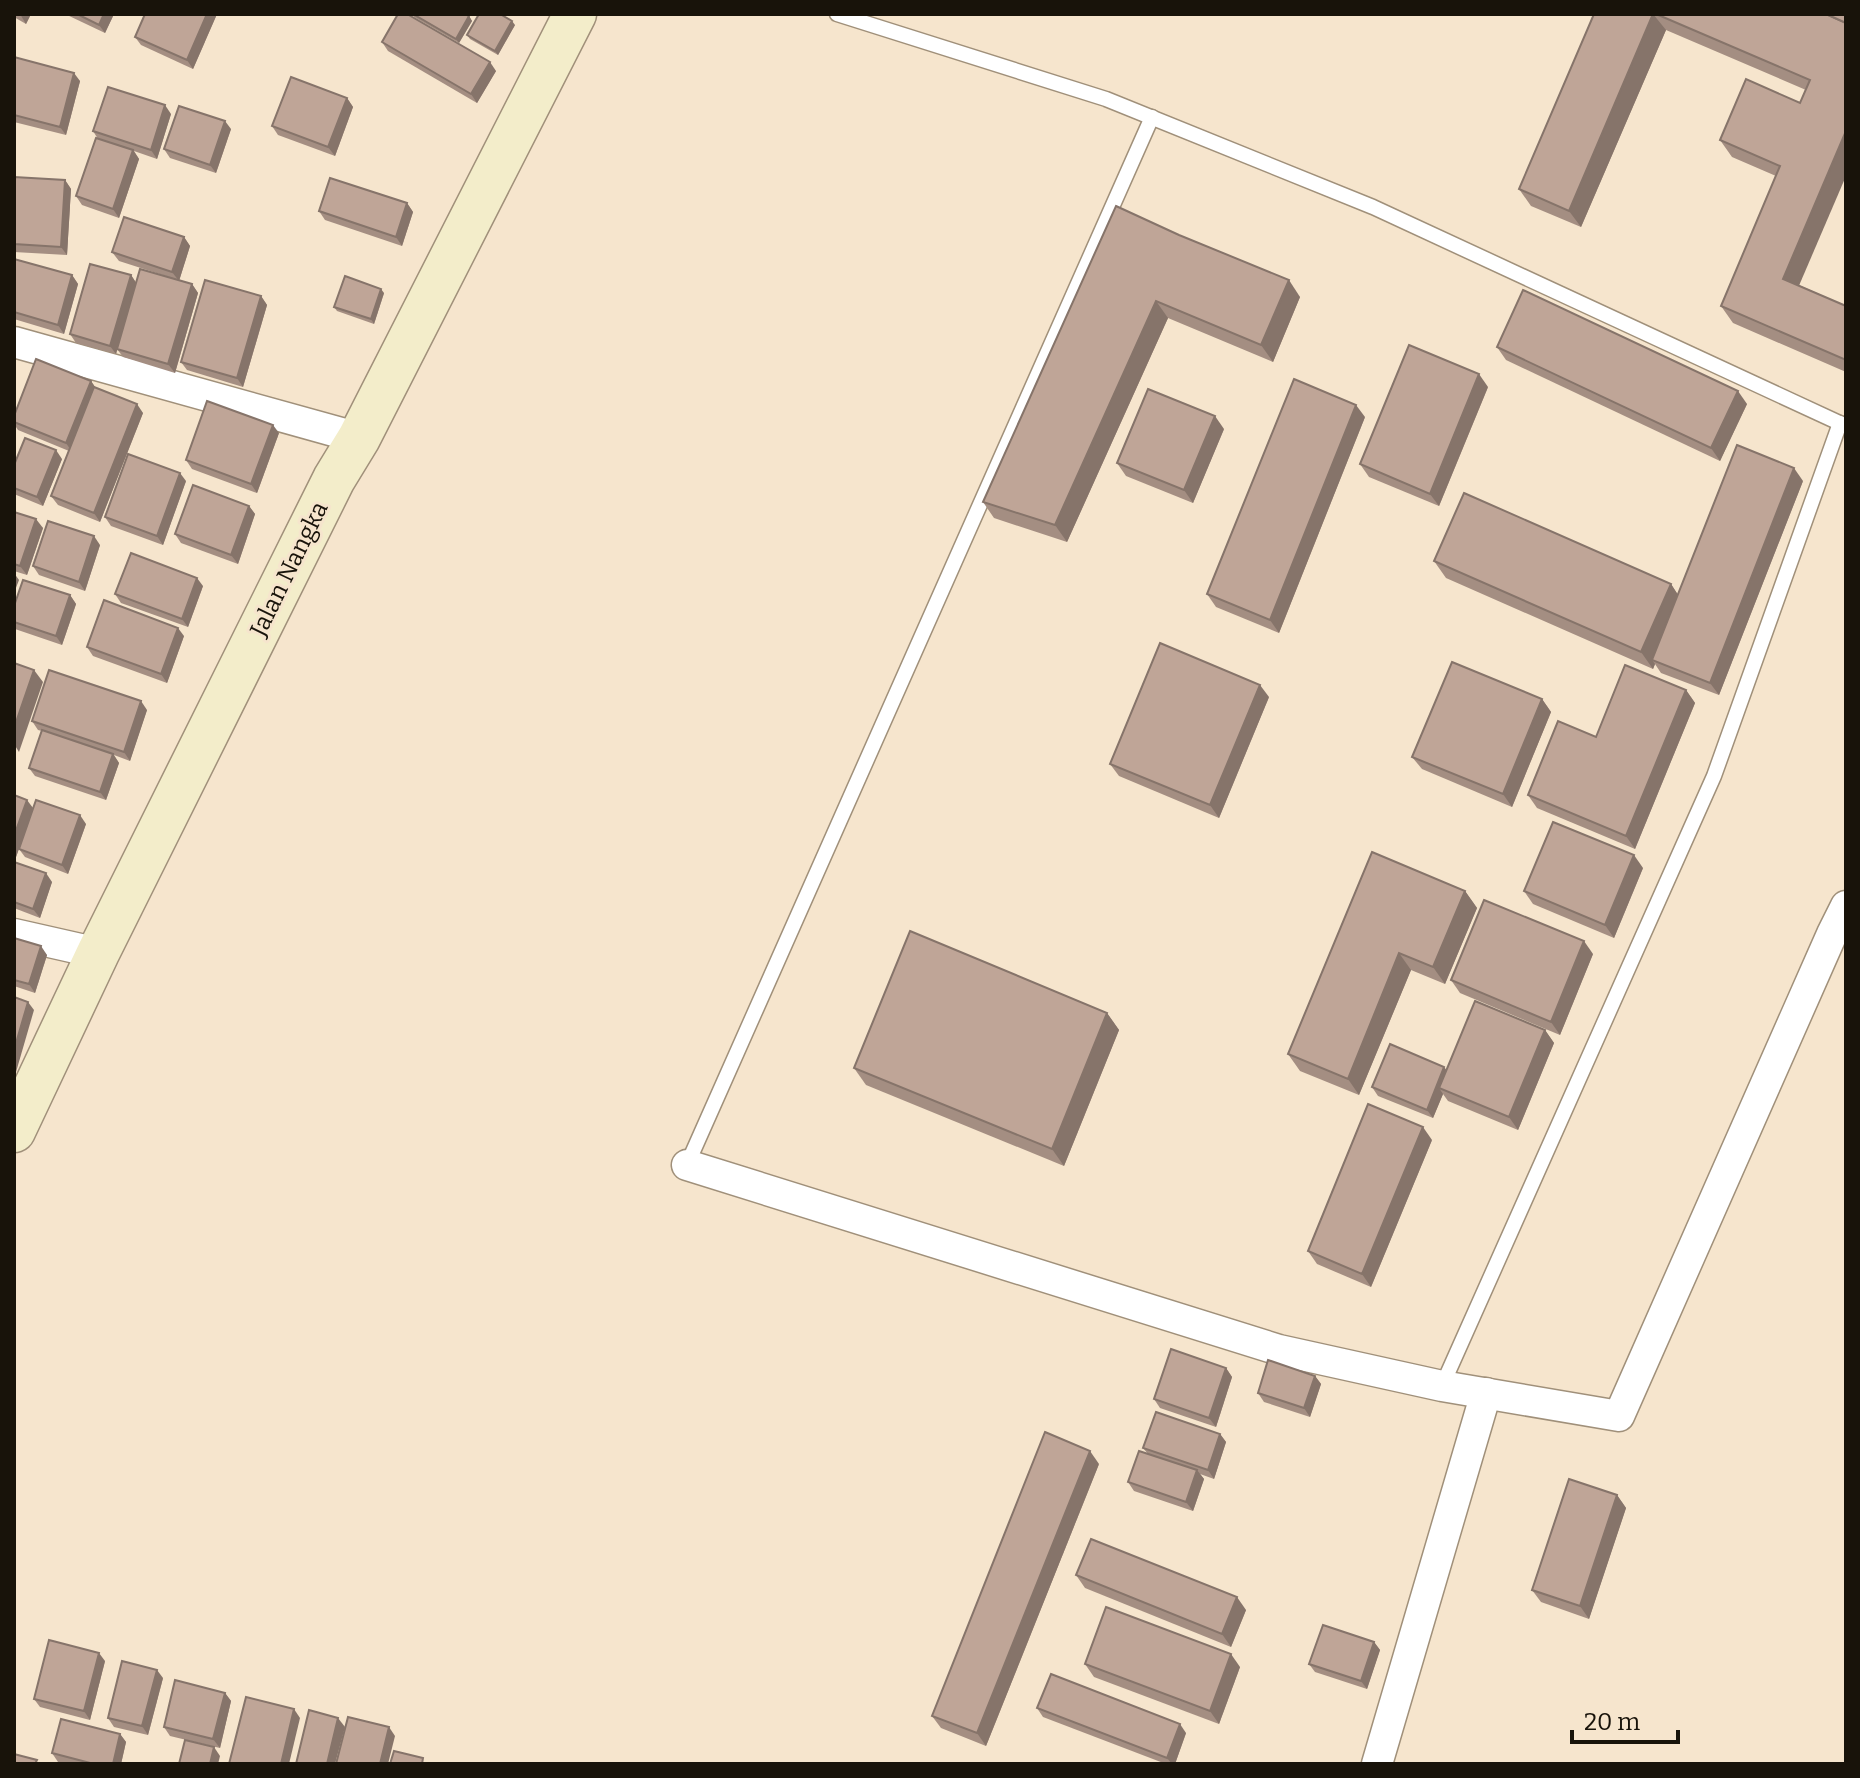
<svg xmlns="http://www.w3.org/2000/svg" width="1860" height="1778" viewBox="0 0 1860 1778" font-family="Bitter,serif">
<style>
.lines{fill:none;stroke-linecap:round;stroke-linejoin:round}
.lane-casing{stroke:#a0907a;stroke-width:17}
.street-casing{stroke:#a0907a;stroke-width:33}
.secondary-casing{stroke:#a0907a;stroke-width:45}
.lane{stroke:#fff;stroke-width:14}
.street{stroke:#fff;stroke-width:30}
.secondary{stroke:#f3edca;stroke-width:42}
.wall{fill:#a48e82}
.shaded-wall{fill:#86746a}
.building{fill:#bfa597;stroke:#86746a;stroke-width:2}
.labels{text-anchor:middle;stroke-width:6;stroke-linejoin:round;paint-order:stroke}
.street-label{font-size:24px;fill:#18130a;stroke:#f6e5cd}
</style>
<rect width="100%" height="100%" fill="#f6e5cd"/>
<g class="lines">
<!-- lane casing -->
<g class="lane-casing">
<g id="lane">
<polyline points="837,14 1106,99 1373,207 1846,426"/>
<polyline points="687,1165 1152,117"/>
<polyline points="1442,1386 1714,776 1840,423"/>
</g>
</g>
<!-- street casing -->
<g class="street-casing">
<g id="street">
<polyline points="14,342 359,438"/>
<polyline points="14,934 98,953"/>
<polyline points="687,1165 1279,1350 1442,1386 1619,1416 1832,934 1846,906"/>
<polyline points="1377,1764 1486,1393"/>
</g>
</g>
<!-- secondary casing -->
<g class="secondary-casing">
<polyline id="secondary" points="14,1131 98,953 334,479 359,438 575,14"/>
</g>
<!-- lane -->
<use href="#lane" class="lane"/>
<!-- street -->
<use href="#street" class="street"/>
<!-- secondary -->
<use href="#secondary" class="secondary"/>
</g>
<!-- wall -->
<g class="wall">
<polygon points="14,14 31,14 26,24 14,17"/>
<polygon points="65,14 114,14 105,33"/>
<polygon points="145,14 217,14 193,69 141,45 135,37"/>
<polygon points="412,14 469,16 472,21 459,43 414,17"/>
<polygon points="1594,14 1846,14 1799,285 1846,306 1846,372 1733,323 1721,306 1776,176 1732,157 1720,140 1800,103 1806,90 1666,30 1581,227 1531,206 1519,189"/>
<polygon points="515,25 498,55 470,39 467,35"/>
<polygon points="382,42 496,71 477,103 388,51"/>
<polygon points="14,57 80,81 66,135 14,122"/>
<polygon points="347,98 353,107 335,156 278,135 272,126"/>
<polygon points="171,114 157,159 134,151 139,159 119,218 82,205 76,196 98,139 93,131"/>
<polygon points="231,129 216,173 170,158 164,149"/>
<polygon points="14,177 65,180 71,189 67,255 14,252"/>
<polygon points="407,203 413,212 402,246 325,220 319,211"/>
<polygon points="1179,235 1300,297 1273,362 1168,318 1067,542 994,518 983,502"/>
<polygon points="184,237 190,246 179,281 192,284 198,293 175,373 123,357 117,349 116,354 76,343 70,334 131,275 136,283 172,278 119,261 112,252"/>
<polygon points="14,259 72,275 78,284 64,334 14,319"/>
<polygon points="384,293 374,324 337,311 334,307"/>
<polygon points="261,296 267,305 243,387 187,370 181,362"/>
<polygon points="1497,347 1747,404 1720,461 1506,360"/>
<polygon points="91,381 95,387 143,413 100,522 58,505 51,496 69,451 18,430 14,424 14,416"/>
<polygon points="1488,387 1439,506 1369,477 1360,464"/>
<polygon points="1365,417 1279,633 1216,607 1207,594"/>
<polygon points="1224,429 1193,503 1126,476 1117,463"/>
<polygon points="279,433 257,493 192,469 186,460"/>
<polygon points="62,459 43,506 14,494 14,465"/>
<polygon points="186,481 163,545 111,526 105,517"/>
<polygon points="1803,481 1719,695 1661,673 1655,664 1653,669 1446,578 1434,561 1671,584 1678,595"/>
<polygon points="249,506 255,514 238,564 181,543 175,534"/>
<polygon points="14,512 43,528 27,575 14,571"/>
<polygon points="100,545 85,591 39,575 33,566"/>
<polygon points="203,586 188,627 121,603 115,594"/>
<polygon points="70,595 76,604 62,645 15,629 14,627 14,606"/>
<polygon points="184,636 167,683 93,656 87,647"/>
<polygon points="1686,690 1695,703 1635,849 1537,808 1528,795"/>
<polygon points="1269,697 1219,818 1119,776 1110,764"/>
<polygon points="1542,699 1551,712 1512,807 1422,769 1412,757"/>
<polygon points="147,710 130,761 114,755 119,763 106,800 35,776 29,768 42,731 38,730 32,721"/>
<polygon points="14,795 33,808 86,824 68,874 25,857 19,849 16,857 14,857"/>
<polygon points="14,862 52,882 40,918 14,908"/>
<polygon points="1643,868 1614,938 1533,904 1524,891"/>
<polygon points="1465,891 1477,908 1445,984 1411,970 1359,1095 1300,1071 1288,1054"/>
<polygon points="14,938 47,955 35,993 14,986"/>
<polygon points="1593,954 1560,1035 1460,993 1451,980"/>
<polygon points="1107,1013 1119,1030 1064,1166 866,1085 854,1068"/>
<polygon points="1545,1030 1554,1043 1518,1130 1448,1101 1443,1094 1433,1118 1378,1096 1372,1087 1444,1067 1446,1070"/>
<polygon points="1432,1140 1371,1287 1317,1264 1308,1251"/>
<polygon points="1226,1368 1232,1377 1216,1427 1160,1408 1154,1399"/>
<polygon points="1315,1376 1321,1384 1310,1417 1264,1402 1258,1393"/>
<polygon points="1220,1434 1226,1442 1214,1479 1200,1474 1204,1479 1193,1511 1134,1491 1128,1482 1148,1454 1143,1448"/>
<polygon points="1099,1464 986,1746 941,1728 932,1716"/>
<polygon points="1617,1495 1626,1508 1589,1619 1541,1602 1532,1590"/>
<polygon points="1076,1575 1246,1610 1231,1647 1085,1588"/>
<polygon points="1374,1642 1380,1650 1367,1689 1315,1672 1309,1664"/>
<polygon points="105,1661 90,1720 40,1707 34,1699"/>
<polygon points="1085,1664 1240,1667 1219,1724 1094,1677"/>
<polygon points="163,1678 148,1735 114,1727 108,1718"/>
<polygon points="225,1693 231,1701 220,1748 170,1736 164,1727"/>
<polygon points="1037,1708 1186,1733 1175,1764 1166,1764 1043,1717"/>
<polygon points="120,1734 126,1742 121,1764 66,1764 58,1762 52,1753"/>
</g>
<!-- shaded-wall -->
<g class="shaded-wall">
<polygon points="20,14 31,14 26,24"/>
<polygon points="104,14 114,14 105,33 99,25"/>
<polygon points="207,14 217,14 193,69 187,60"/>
<polygon points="1653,14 1666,30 1581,227 1569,211"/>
<polygon points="469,16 472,21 459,43 456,39"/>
<polygon points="512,21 515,25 498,55 495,51"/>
<polygon points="490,62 496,71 477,103 471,94"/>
<polygon points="74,73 80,81 66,135 60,127"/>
<polygon points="347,98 353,107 335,156 328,147"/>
<polygon points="165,105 171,114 157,159 151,150"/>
<polygon points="225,121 231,129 216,173 210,165"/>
<polygon points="1846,131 1846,176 1795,295 1783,279"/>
<polygon points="133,150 139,159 119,218 113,209"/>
<polygon points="65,180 71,189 67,255 61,247"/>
<polygon points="407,203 413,212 402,246 396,237"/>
<polygon points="184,237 190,246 179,281 172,272"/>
<polygon points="72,275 78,284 64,334 58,325"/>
<polygon points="131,275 137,284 116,354 110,346"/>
<polygon points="1289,280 1300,297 1273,362 1261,345"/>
<polygon points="192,284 198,293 175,373 168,364"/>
<polygon points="381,289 384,293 374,324 371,319"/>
<polygon points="261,296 267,305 243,387 237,378"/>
<polygon points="1156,301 1168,318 1067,542 1055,525"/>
<polygon points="1479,374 1488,387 1439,506 1430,494"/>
<polygon points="91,381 97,390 72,452 66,443"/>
<polygon points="1738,391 1747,404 1720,461 1711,448"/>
<polygon points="137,404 143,413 100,522 94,513"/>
<polygon points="1356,405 1365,417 1279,633 1270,620"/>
<polygon points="1215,416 1224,429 1193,503 1184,490"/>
<polygon points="273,425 279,433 257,493 251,484"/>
<polygon points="56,450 62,459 43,506 37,497"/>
<polygon points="1794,468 1803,481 1719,695 1710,683"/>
<polygon points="180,473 186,481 163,545 157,536"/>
<polygon points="249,506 255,514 238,564 231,555"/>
<polygon points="36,519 43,528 27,575 20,566"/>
<polygon points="94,536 100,545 85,591 79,582"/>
<polygon points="14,573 19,580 14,593"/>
<polygon points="197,578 203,586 188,627 182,619"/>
<polygon points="1671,584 1682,601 1652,660 1655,664 1653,669 1641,652"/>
<polygon points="70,595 76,604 62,645 56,636"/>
<polygon points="178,628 184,636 167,683 161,674"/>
<polygon points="34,670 43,682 19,752 14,744 14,728"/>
<polygon points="1260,685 1269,697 1219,818 1210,805"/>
<polygon points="1686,690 1695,703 1635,849 1626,836"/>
<polygon points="1542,699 1551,712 1512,807 1503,794"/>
<polygon points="141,701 147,710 130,761 124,752"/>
<polygon points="113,754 119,763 106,800 100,792"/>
<polygon points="27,800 33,808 16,857 14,855 14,836"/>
<polygon points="80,815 86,824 68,874 62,865"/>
<polygon points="1634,855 1643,868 1614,938 1605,925"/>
<polygon points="46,873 52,882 40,918 33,909"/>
<polygon points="1465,891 1477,908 1445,984 1433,967"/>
<polygon points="1584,941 1593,954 1560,1035 1551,1022"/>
<polygon points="41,946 47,955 35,993 29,984"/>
<polygon points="1399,953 1411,970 1359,1095 1348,1079"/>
<polygon points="28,1002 34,1010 14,1079 14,1050"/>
<polygon points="1107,1013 1119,1030 1064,1166 1052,1149"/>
<polygon points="1545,1030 1554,1043 1518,1130 1509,1117"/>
<polygon points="1444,1067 1450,1075 1439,1088 1443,1094 1433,1118 1427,1110"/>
<polygon points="1423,1127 1432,1140 1371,1287 1362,1274"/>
<polygon points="1226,1368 1232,1377 1216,1427 1209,1418"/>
<polygon points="1315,1376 1321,1384 1310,1417 1304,1408"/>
<polygon points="1220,1434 1226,1442 1214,1479 1208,1470"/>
<polygon points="1090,1451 1099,1464 986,1746 977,1733"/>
<polygon points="1197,1470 1204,1479 1193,1511 1186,1502"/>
<polygon points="1617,1495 1626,1508 1589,1619 1580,1606"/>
<polygon points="1237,1597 1246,1610 1231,1647 1222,1634"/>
<polygon points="1374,1642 1380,1650 1367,1689 1361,1681"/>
<polygon points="99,1653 105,1661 90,1720 84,1711"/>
<polygon points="1231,1654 1240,1667 1219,1724 1210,1711"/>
<polygon points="157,1670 163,1678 148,1735 142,1726"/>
<polygon points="225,1693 231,1701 220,1748 213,1739"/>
<polygon points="294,1709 300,1718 289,1764 281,1764"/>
<polygon points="338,1718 345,1727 335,1764 327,1764"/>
<polygon points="1180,1724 1186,1733 1175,1764 1172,1764 1167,1758"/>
<polygon points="389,1727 395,1736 388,1764 380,1764"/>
<polygon points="120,1734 126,1742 121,1764 113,1764"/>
<polygon points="214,1747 220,1756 218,1764 210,1764"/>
</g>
<!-- building -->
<g class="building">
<polygon points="77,14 104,14 99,25"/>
<polygon points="145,14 207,14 187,60 135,37"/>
<polygon points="398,14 407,14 490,62 471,94 382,42"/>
<polygon points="413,14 465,14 469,16 456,39"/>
<polygon points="479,14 500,14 512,21 495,51 467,35"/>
<polygon points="1594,14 1653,14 1569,211 1519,189"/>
<polygon points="1656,14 1826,14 1846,23 1846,131 1783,279 1846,306 1846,360 1721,306 1780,166 1720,140 1746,79 1800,103 1810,80"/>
<polygon points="1826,14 1846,14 1846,23"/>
<polygon points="14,57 74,73 60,127 14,115"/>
<polygon points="291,77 347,98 328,147 272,126"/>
<polygon points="108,87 165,105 151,150 93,131"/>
<polygon points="179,106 225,121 210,165 164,149"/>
<polygon points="96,138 133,150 113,209 76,196"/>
<polygon points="14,177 65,180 61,247 14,244"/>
<polygon points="330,178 407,203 396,237 319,211"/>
<polygon points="1116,206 1179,235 1289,280 1261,345 1156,301 1055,525 983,502"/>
<polygon points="124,217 184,237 172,272 112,252"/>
<polygon points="14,259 72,275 58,325 14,312"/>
<polygon points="90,264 131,275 110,346 70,334"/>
<polygon points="140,269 192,284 168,364 117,349"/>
<polygon points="345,276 381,289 371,319 334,307"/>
<polygon points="205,280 261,296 237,378 181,362"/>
<polygon points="1523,290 1738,391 1711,448 1497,347"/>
<polygon points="1409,345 1479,374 1430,494 1360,464"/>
<polygon points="36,359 91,381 66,443 14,422 14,416"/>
<polygon points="1294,379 1356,405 1270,620 1207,594"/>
<polygon points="94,387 137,404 94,513 51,496"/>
<polygon points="1148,389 1215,416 1184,490 1117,463"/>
<polygon points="207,401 273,425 251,484 186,460"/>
<polygon points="25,438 56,450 37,497 14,488 14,465"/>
<polygon points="1737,445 1794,468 1710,683 1652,660"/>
<polygon points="128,454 180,473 157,536 105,517"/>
<polygon points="193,485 249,506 231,555 175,534"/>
<polygon points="1464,493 1671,584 1641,652 1434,561"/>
<polygon points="14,512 36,519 20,566 14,564"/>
<polygon points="48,521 94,536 79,582 33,566"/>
<polygon points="131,553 197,578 182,619 115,594"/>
<polygon points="23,580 70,595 56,636 14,622 14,606"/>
<polygon points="104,600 178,628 161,674 87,647"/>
<polygon points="1160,643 1260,685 1210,805 1110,764"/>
<polygon points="1452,662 1542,699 1503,794 1412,757"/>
<polygon points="14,663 34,670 14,728"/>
<polygon points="1625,665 1686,690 1626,836 1528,795 1558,721 1596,737"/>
<polygon points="49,670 141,701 124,752 32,721"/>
<polygon points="42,730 113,754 100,792 29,768"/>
<polygon points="14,795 27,800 14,836"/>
<polygon points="36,800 80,815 62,865 19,849"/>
<polygon points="1553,822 1634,855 1605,925 1524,891"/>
<polygon points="1372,852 1465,891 1433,967 1399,953 1348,1079 1288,1054"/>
<polygon points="14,862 46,873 33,909 14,902"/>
<polygon points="1484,900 1584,941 1551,1022 1451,980"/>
<polygon points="910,931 1107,1013 1052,1149 854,1068"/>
<polygon points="14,938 41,946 29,984 14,980"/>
<polygon points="14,997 28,1002 14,1050"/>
<polygon points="1475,1001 1545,1030 1509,1117 1439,1088"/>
<polygon points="1390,1044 1444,1067 1427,1110 1372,1087"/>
<polygon points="1368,1104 1423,1127 1362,1274 1308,1251"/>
<polygon points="1171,1349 1226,1368 1209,1418 1154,1399"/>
<polygon points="1268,1360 1315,1376 1304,1408 1258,1393"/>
<polygon points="1156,1412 1220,1434 1208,1470 1143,1448"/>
<polygon points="1045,1432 1090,1451 977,1733 932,1716"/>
<polygon points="1139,1451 1197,1470 1186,1502 1128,1482"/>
<polygon points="1569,1479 1617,1495 1580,1606 1532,1590"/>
<polygon points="1091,1539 1237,1597 1222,1634 1076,1575"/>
<polygon points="1106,1607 1231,1654 1210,1711 1085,1664"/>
<polygon points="1323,1625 1374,1642 1361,1681 1309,1664"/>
<polygon points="49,1640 99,1653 84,1711 34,1699"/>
<polygon points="122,1661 157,1670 142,1726 108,1718"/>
<polygon points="1051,1674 1180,1724 1167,1758 1037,1708"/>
<polygon points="175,1680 225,1693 213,1739 164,1727"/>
<polygon points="246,1697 294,1709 281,1764 229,1764"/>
<polygon points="309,1710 338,1718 327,1764 296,1764"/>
<polygon points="348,1717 389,1727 380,1764 336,1764"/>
<polygon points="61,1719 120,1734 113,1764 94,1764 52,1753"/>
<polygon points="185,1740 214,1747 210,1764 179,1764"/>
<polygon points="394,1751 423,1758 422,1764 390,1764"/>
<polygon points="14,1754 37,1760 35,1764 14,1764"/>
</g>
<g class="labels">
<!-- street labels -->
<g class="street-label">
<text transform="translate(289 569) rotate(-64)" y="8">Jalan Nangka</text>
</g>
</g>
<!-- border -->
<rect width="1860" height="1778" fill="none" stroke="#18130a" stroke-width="32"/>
<!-- scale -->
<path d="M1572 1730v12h106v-12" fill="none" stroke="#18130a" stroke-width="4"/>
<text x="1584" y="1730" font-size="24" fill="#18130a" stroke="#f6e5cd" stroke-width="6" paint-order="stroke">20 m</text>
</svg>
